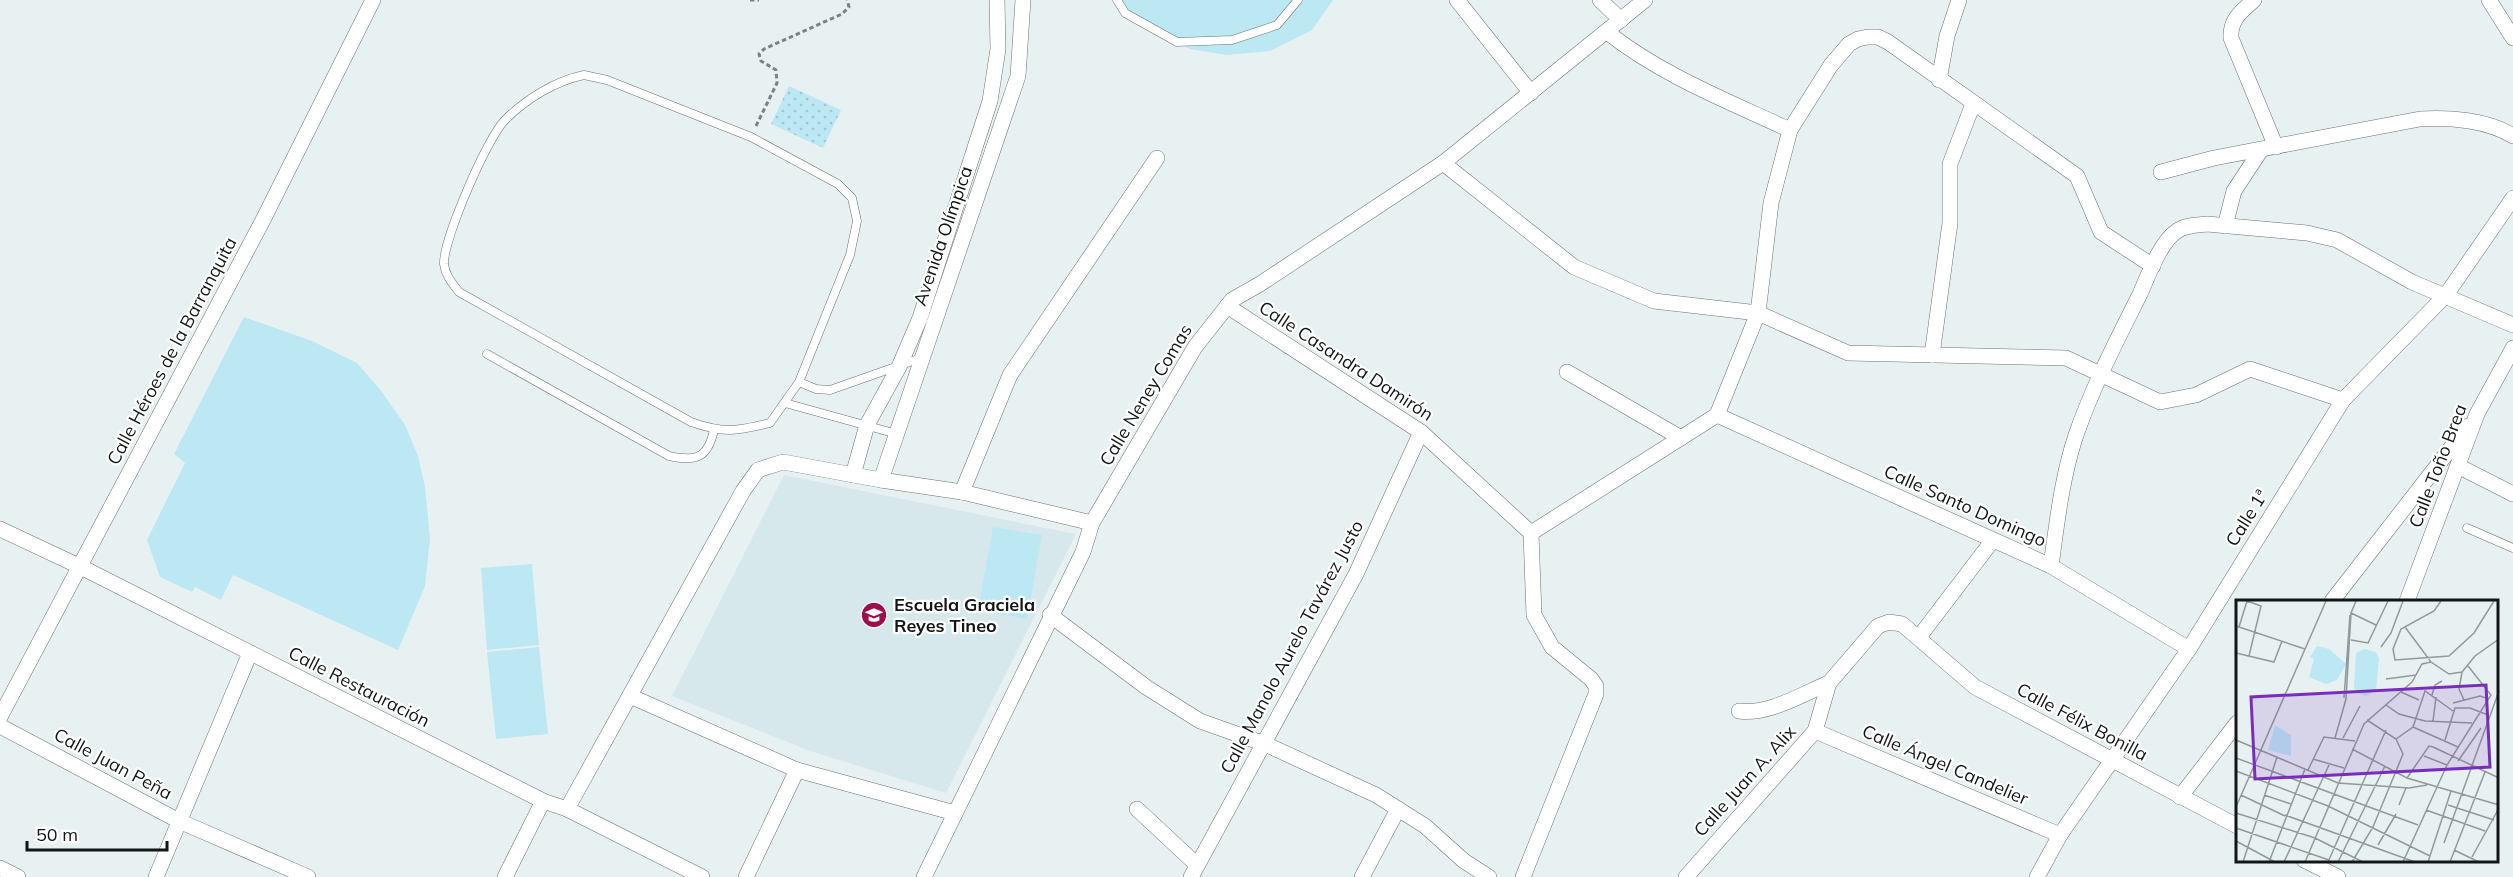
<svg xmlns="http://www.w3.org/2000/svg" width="2513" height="877" viewBox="0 0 2513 877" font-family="Mulish,sans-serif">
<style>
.built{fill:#d6e8ec}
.park{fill:url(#park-dots)}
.garden{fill:#bbe8f2}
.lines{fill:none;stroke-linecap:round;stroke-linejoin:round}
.lane-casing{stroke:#6b7274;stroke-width:9}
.street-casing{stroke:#6b7274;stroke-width:16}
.path{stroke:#7c8283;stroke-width:3;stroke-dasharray:4.5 3;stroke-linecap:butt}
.lane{stroke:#fff;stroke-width:8}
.street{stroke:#fff;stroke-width:15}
.labels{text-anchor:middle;stroke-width:4.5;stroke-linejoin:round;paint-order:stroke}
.street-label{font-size:18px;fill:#131616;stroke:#fff}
.poi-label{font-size:18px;font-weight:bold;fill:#131616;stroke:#fff;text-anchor:start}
.inset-road{fill:none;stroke:#93999a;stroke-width:1.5}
.view{fill:#7b2cbf;fill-opacity:0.15;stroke:#7b2cbf;stroke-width:3}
.inset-edge{fill:none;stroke:#131616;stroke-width:3}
</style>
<defs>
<pattern id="park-dots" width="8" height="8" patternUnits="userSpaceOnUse" patternTransform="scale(1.5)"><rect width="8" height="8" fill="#bbe8f2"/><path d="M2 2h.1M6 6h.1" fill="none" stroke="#a0c6cf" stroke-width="1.8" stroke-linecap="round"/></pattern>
</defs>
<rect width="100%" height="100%" fill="#e8f1f2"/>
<!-- built -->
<polygon class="built" points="784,475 1076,534 946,793 810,751 672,696"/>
<!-- park -->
<polygon class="park" points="789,86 841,110 823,148 771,124"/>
<!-- garden -->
<g class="garden">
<polygon points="1118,0 1333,0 1312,30 1270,51 1227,55 1190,49 1158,32 1120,6"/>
<polygon points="244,317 312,341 357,363 382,392 405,425 418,456 425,487 430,539 425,586 398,650 233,575 221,600 195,587 192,592 160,577 147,540 185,463 174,454"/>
<polygon points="993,527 1042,535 1027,619 978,610"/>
<polygon points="532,564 539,645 487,650 481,568"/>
<polygon points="539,647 548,734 496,739 487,652"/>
</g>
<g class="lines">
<!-- lane casing -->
<g class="lane-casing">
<g id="lane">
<polyline points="1117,0 1125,13 1177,42 1232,40 1277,25 1298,0"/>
<path d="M584 75 607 80 751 137 838 184 852 198 857 221 850 255 799 382 770 423C737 431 725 434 691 422L459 292C452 283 445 275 444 264 443 240 487 138 505 120 526 99 555 81 584 75Z"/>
<path d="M487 354 669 456C696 462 708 458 714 430"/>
<polyline points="799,382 816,389 830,390 921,358"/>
<polyline points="785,403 897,434"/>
<polyline points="2467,528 2513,548"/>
</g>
</g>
<!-- street casing -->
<g class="street-casing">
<g id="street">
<polyline points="1457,0 1531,93"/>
<polyline points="1600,0 1621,20"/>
<path d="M2254 0C2241 12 2230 19 2231 38L2276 147"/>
<polyline points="2489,0 2513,38"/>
<path d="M1607 32C1661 75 1728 101 1790 130"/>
<polyline points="1939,80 1947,36 1959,0"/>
<polyline points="1443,163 1574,267 1654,301 1758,313 1848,353 2066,358 2160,402 2196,395 2250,369 2343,400"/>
<path d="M2161 172 2214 158 2420 119C2449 117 2488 120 2513 136"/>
<polyline points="2225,226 2234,191 2261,150"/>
<polyline points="1227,306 1421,432 1531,533 1534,615 1552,647 1591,679 1596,686 1596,694 1523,877"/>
<polyline points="1932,355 1950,223 1950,164 1973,104"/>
<polyline points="1567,372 1681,438"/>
<polyline points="1717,415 2051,566 2189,649"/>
<polyline points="2458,466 2513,494"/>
<polyline points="853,475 867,425 899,367 920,318 990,101 998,49 997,0"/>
<polyline points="881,480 1018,76 1023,0"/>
<polyline points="962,492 1010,375 1157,158"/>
<polyline points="0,529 81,567 543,801 567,809 702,877"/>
<polyline points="1531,533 1717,415 1758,313 1771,203 1790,130 1831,65 1849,44 1858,39 1868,37 1878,37 1888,42 2077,176 2101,232 2153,266"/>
<path d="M2051 566C2057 522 2062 477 2076 435 2093 386 2117 340 2140 294 2148 276 2160 242 2177 231 2185 225 2197 225 2207 224L2307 233 2337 240 2412 282 2513 325"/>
<polyline points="2332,601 2468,426"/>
<polyline points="2407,601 2477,414 2513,348"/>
<polyline points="1050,615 1146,687 1200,721 1265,744 1376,795 1425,826 1464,861 1489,877"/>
<polyline points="1919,637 1993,540"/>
<polyline points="630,696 797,770 955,813"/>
<path d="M1739 711C1769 715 1802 694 1829 683"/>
<polyline points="0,717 263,220 373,0"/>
<polyline points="0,726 179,821 308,877"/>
<polyline points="1815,731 2060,835"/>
<polyline points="2180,797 2237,723"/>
<polyline points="567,809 743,491 758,470 783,462 881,480 962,492 1092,523"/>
<polyline points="1137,809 1197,865"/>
<polyline points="2304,860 2338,877"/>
<polyline points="0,868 18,877"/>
<polyline points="156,877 250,653"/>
<polyline points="505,877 543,801"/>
<polyline points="746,877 797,770"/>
<polyline points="924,877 1083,552 1092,523 1195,347 1232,300 1260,284 1443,163 1645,0"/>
<polyline points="1191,877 1356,574 1421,432"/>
<polyline points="1362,877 1398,809"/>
<polyline points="1686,877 1815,731 1829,683 1878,626 1889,622 1902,624 1975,687 2237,826"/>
<polyline points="2037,877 2060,835 2189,649 2343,400 2446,295 2513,198"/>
</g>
</g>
<!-- path -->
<g class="path">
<polyline points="750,0 759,0"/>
<polyline points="756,126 777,83 776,70 761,61 759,54 764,49 842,14 849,7 847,0"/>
</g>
<!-- lane -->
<use href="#lane" class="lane"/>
<!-- street -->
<use href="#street" class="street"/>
</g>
<!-- icons -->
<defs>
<g id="school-disc" transform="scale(1.35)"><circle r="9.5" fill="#a10c4f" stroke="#fff"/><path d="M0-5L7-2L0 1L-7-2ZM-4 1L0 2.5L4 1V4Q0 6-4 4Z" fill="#fff"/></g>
</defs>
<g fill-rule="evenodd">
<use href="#school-disc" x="874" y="615"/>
</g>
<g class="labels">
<!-- street labels -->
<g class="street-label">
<text transform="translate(943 236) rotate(-71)" y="6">Avenida Olímpica</text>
<text transform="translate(172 351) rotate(-62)" y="6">Calle Héroes de la Barranquita</text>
<text transform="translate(1346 361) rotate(33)" y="6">Calle Casandra Damirón</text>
<text transform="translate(1146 395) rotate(-59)" y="6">Calle Neney Comas</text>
<text transform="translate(2438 466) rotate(-69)" y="6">Calle Toño Brea</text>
<text transform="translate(1965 506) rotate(24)" y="6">Calle Santo Domingo</text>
<text transform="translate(2247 518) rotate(-58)" y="6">Calle 1ª</text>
<text transform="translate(1292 647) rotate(-62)" y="6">Calle Manolo Aurelo Tavárez Justo</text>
<text transform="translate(359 687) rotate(27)" y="6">Calle Restauración</text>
<text transform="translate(2082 722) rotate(28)" y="6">Calle Félix Bonilla</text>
<text transform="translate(113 764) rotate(28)" y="6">Calle Juan Peña</text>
<text transform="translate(1945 765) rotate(23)" y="6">Calle Ángel Candelier</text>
<text transform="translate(1745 781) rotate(-48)" y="6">Calle Juan A. Alix</text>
</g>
<!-- poi labels -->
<g class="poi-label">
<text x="894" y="611">Escuela Graciela<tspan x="894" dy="21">Reyes Tineo</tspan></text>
</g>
</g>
<!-- overview -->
<g transform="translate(2236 600)">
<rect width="262" height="262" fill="#e8f1f2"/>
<path d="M81 46 93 49 110 64 101 80 90 84 73 77 78 59 74 57ZM128 49 140 52 143 59 140 90 130 96 119 92 118 86 120 53ZM39 125 55 135V156L32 150Z" fill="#bbe8f2"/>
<path class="inset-road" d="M11 1 25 6 13 56M205 1 198 11 165 29 157 49 159 60 213 56 238 33 258 1M115 13 140 25M0 26 69 49M3 27 11 1M169 27 195 62 213 74 226 72 239 56 263 39M115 40 132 43 152 1M145 47 155 33 167 1M0 53 38 62 46 41M226 72 223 89 228 100M150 79 180 75M165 92 183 100M196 95 199 85 206 81M108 98 114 15M217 103 244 96 253 99M150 105 163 114 189 121 236 123M197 121 200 97M177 127 222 147M99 138 110 99 115 13 120 1M107 138 124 106M160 139 177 127 189 91 217 111M0 140 102 183 173 188 191 185M209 140 219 108H234L252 115M197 147 263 178M116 149 171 178 263 205M188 156 211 165M0 158 182 225M77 159 108 168M222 161 245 128M72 170 88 137 119 141M0 171 92 206 194 256M171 178 193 146 197 147M5 195 49 216M28 195 55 204M163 205 170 188M212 205 258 220M0 207 90 1M190 210 249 231M0 213 79 238 127 262M49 215 179 262M0 228 93 260M0 241 39 262M208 243 263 91M142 245 160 214M218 250 243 262M236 257 263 208M7 262 41 157M33 262 69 169M48 262 93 165M69 262 128 124 176 82 186 64 195 62M92 262 150 130M102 262 149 166M116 262 137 227 167 154 160 139 131 120M167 262 211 165 255 95 232 66M192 262 215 191M214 262 249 172"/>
<path class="view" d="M250 85 254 167 19 179 15 97Z"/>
<rect width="262" height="262" class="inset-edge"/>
</g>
<!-- scale -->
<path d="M27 841v9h140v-9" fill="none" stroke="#131616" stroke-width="3"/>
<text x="36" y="841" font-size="18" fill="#131616" stroke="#ffffff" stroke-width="4.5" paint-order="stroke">50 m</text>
</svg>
